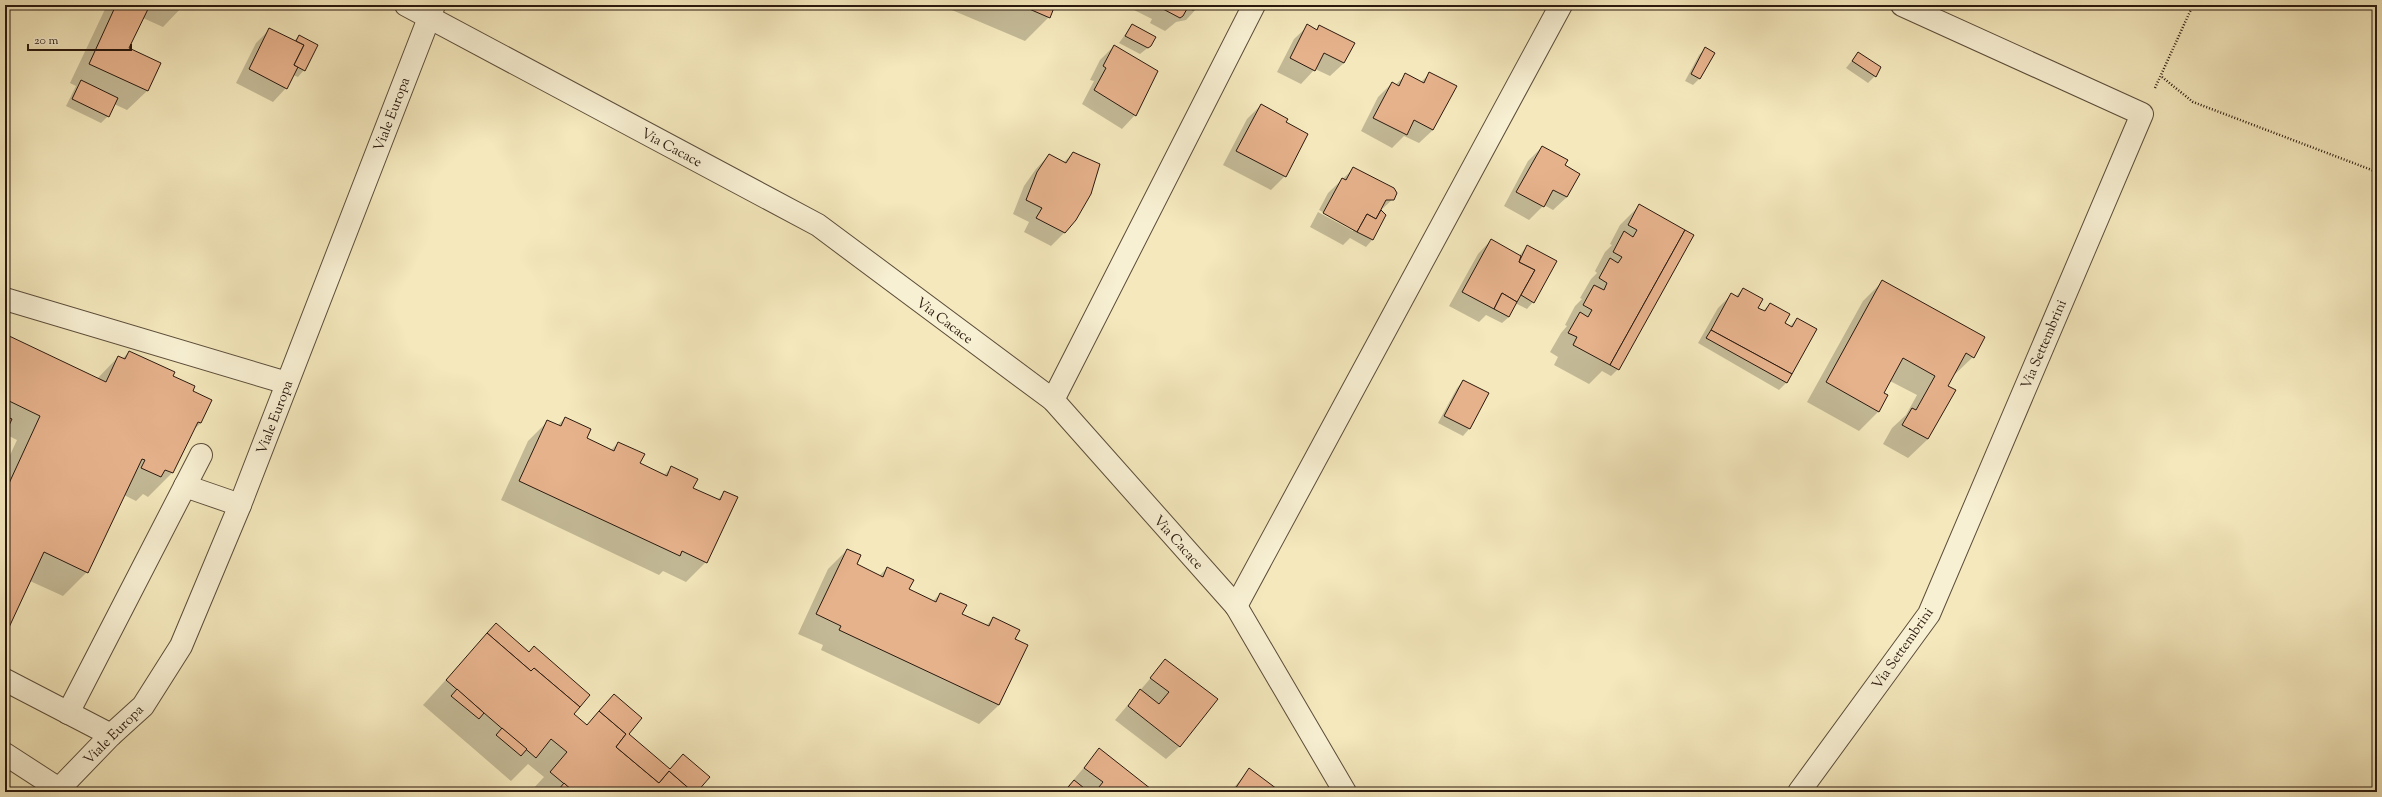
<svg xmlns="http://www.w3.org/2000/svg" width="2382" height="797" viewBox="0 0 2382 797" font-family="'Sorts Mill Goudy',serif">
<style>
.shadow{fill:#0003}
.building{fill:#e6b28c;stroke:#2a190e}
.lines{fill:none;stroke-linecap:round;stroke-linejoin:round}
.minor-casing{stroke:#5c4d3a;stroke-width:24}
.tertiary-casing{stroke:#5c4d3a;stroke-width:24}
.path{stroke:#2a190e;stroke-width:2.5;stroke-dasharray:1 2;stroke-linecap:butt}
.minor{stroke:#f8f0d3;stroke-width:22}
.tertiary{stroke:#f8f0d3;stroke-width:22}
.labels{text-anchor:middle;stroke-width:4;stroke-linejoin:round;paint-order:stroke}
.street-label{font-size:14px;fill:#2a190e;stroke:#f8f0d3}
</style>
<rect width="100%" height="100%" fill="#f4e8bc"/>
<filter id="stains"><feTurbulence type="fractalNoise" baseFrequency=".005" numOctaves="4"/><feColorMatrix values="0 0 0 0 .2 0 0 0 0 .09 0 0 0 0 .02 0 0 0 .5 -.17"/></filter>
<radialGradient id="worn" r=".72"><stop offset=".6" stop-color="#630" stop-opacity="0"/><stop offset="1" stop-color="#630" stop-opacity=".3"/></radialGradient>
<!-- shadow -->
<g class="shadow">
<polygon points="107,5 184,5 163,27 143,18 128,49 160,64 147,91 127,110 114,104 108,116 101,123 66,106 76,86 70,83"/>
<polygon points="940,5 1054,5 1049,17 1025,41"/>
<polygon points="1132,5 1200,5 1186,20 1176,22 1165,31 1150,23 1152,19 1130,8"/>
<polygon points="1132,25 1150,46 1140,54 1119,43"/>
<polygon points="1308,26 1316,30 1319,26 1354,44 1344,63 1330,76 1315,69 1301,84 1277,72 1294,39"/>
<polygon points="270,29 294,41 299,36 317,45 304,70 298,77 293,75 286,88 273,102 236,83 256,43"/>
<polygon points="1114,46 1135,115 1122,129 1082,104 1094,81 1090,80 1100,60"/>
<polygon points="1706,48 1700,78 1693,85 1685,81 1699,55"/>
<polygon points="1858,53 1875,76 1868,83 1846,68"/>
<polygon points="1430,73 1455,86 1433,130 1419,143 1404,136 1392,148 1361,131 1378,97 1392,83 1395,85 1406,75 1421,82"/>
<polygon points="1261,105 1284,123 1285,176 1271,190 1223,165 1247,119"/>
<polygon points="1542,147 1563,166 1567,197 1553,210 1544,205 1529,220 1504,206 1528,161"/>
<polygon points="1073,153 1064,233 1051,246 1024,232 1029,222 1013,214 1024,186 1036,169 1049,155 1063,163"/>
<polygon points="1354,168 1395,197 1380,211 1385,216 1372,240 1366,247 1350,238 1343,245 1310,227 1318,212 1353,231 1353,229 1319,210 1328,193"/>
<polygon points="1639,206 1692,235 1618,369 1611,376 1602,371 1589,384 1554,365 1558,357 1550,352 1561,333 1567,326 1565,325 1575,306 1582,299 1580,298 1591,279 1597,273 1595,271 1605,252 1612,245 1610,244 1620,225"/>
<polygon points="1491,240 1519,256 1527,246 1556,261 1533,302 1527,309 1515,303 1509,317 1502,323 1486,315 1479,322 1449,306 1478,254"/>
<polygon points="1882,282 1973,357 1953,376 1947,386 1954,391 1928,439 1908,458 1883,444 1892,428 1906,415 1917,395 1890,381 1883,393 1887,396 1878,412 1859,431 1807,402 1863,301"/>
<polygon points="1743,289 1757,308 1763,311 1770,304 1784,323 1790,326 1797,319 1816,329 1786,383 1779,390 1698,343 1718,308 1732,294 1736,296"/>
<polygon points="5,335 97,379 118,357 122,359 129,352 172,377 191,391 201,423 192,431 172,473 148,497 143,494 136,501 124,495 87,572 63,596 30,581 5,634 5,466 17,440 5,434"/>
<polygon points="1463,381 1488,394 1469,429 1463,436 1438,423 1457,388"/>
<polygon points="565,418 586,439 611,450 618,443 639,464 664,475 671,468 692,489 717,500 724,493 706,562 686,582 663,571 659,575 501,500 528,441 548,421 557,426"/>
<polygon points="847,550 855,565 879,576 887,568 908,590 933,601 940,594 961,614 986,626 993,618 1014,639 1027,645 999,705 979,724 821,650 823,645 798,634 828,569"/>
<polygon points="482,640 587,726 628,734 696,792 530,792 544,777 528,764 511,781 423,705"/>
<polygon points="1166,660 1180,746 1166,759 1115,720"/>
<polygon points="1099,750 1148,792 1063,792"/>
<polygon points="1249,770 1279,792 1230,792"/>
</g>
<!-- building -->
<g class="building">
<polygon points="116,5 150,5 129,48 161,63 148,91 89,64"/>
<polygon points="1020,5 1055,5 1050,18"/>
<polygon points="1163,5 1202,5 1193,10 1188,7 1183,16 1180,18 1163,9"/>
<polygon points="1132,24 1156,37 1151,46 1148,48 1125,36"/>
<polygon points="1307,24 1317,30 1319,25 1355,43 1344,63 1324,53 1315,71 1290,58"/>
<polygon points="269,28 304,45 294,65 298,67 287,89 249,69"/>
<polygon points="299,35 318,45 305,71 294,65 304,45 296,41"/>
<polygon points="1114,45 1158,71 1136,116 1094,90 1106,68 1103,66"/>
<polygon points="1705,47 1715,53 1700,79 1691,74"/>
<polygon points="1858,52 1881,67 1876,77 1852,61"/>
<polygon points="1429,72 1457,86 1433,130 1414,120 1407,135 1373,118 1392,82 1399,86 1405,73 1424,83"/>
<polygon points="81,80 118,98 109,117 72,99"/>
<polygon points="1261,104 1288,119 1286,122 1308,134 1286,177 1236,151"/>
<polygon points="1542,146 1568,160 1565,165 1580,174 1567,197 1553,190 1544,207 1516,192"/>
<polygon points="1073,152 1100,164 1091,194 1076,220 1065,233 1036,218 1042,208 1026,200 1037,172 1049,154 1066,163"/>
<polygon points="1353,167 1394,188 1397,193 1394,200 1386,200 1376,219 1367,214 1357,232 1323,213 1342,178 1346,180"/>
<polygon points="1639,204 1685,230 1610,365 1573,345 1577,337 1568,333 1580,312 1588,317 1592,310 1583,305 1594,285 1604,290 1607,283 1599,278 1610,258 1618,263 1622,257 1613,252 1624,231 1633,237 1637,230 1628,225"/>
<polygon points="1381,210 1386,215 1373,240 1357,232 1367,214 1376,219"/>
<polygon points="1685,230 1694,235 1619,370 1610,365"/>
<polygon points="1491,239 1521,256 1519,262 1535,270 1517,302 1502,293 1494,309 1462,292"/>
<polygon points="1527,245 1557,261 1534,303 1521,295 1535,270 1519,262"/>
<polygon points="1882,280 1985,337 1974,358 1966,353 1948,386 1956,390 1928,439 1902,425 1912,408 1916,410 1935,376 1903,358 1884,393 1888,395 1879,412 1826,382"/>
<polygon points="1743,288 1763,299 1758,308 1765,311 1770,303 1790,314 1785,323 1792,327 1797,318 1817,329 1792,374 1711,330 1731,293 1738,297"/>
<polygon points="1502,293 1517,302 1509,317 1494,309"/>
<polygon points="1711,330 1792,374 1787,383 1706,338"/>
<polygon points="5,334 106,382 118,356 125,359 129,351 175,372 173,376 195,386 193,391 212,400 201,423 198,422 173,473 165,470 161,477 141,468 145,460 142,459 88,573 44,552 5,636 5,492 40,416 5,399"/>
<polygon points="1463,380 1489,393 1470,429 1444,416"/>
<polygon points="5,416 12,419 5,434"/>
<polygon points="565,417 591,429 587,438 614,451 618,442 645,454 640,463 667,476 671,466 698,479 693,488 720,500 724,491 738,497 707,563 682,551 680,556 519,481 547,420 561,426"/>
<polygon points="847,549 861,555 857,564 883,577 887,567 914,580 909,589 936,602 940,593 967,605 962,614 989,626 993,617 1020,630 1015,639 1028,645 999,705 839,630 841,626 816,614"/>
<polygon points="496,623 529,652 534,646 590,695 580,707 534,668 531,671 487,633"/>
<polygon points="487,633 531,671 534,668 580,707 574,714 587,725 599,711 626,734 616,747 659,783 669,771 693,792 574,792 550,772 567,752 551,739 536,758 446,680"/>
<polygon points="1165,659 1218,699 1180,747 1128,706 1140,689 1159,704 1169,692 1150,678"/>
<polygon points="457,689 484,713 479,719 451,696"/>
<polygon points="614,694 642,718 629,734 670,769 683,754 710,777 697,792 693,792 669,771 659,783 616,747 626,734 599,711"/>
<polygon points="502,728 527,749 521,756 496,735"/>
<polygon points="1099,748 1151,789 1149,792 1095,792 1103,782 1084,768"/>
<polygon points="1249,768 1281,792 1233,792"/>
<polygon points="1074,780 1089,792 1064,792"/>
<polygon points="564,783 574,792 563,792 559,789"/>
</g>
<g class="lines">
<!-- minor casing -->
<g class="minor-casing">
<g id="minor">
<polyline points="406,5 818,225 1053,400 1236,606 1345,792"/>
<polyline points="5,299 287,383"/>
<polyline points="1053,400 1254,5"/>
<polyline points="185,486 240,505"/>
<polyline points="1236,606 1561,5"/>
<polyline points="5,680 111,735"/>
<polyline points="68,713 201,455"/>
<polyline points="5,754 59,789"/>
<polyline points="1799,792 1929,614 2142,114 1902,5"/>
</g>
</g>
<!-- tertiary casing -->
<g class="tertiary-casing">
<polyline id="tertiary" points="56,792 111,735 143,706 181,646 240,505 434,5"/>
</g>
<!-- path -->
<g class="path">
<polyline points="2162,77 2193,102 2377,172"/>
<polyline points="2155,88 2193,5"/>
</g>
<!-- minor -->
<use href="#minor" class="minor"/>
<!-- tertiary -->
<use href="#tertiary" class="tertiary"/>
</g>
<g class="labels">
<!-- street labels -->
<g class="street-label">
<text transform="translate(391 114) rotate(-69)" y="5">Viale Europa</text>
<text transform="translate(672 147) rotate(28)" y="5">Via Cacace</text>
<text transform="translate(945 320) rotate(37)" y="5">Via Cacace</text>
<text transform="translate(2043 344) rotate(-67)" y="5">Via Settembrini</text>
<text transform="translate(274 417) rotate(-69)" y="5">Viale Europa</text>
<text transform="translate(1179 542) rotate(48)" y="5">Via Cacace</text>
<text transform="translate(1902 648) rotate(-55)" y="5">Via Settembrini</text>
<text transform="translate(113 734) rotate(-45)" y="5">Viale Europa</text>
</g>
</g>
<!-- margin -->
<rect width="2382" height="797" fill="none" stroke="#f4e8bc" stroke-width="20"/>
<rect x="6" y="6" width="2370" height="785" fill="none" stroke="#2a190e" stroke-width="2"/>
<rect x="10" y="10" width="2362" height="777" fill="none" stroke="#2a190e"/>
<!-- scale -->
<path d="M28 44v6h103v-6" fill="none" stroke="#2a190e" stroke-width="2"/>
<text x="34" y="44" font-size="12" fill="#2a190e" stroke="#f8f0d3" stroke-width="3" paint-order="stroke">20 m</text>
<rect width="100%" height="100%" filter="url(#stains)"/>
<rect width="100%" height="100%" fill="url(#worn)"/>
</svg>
